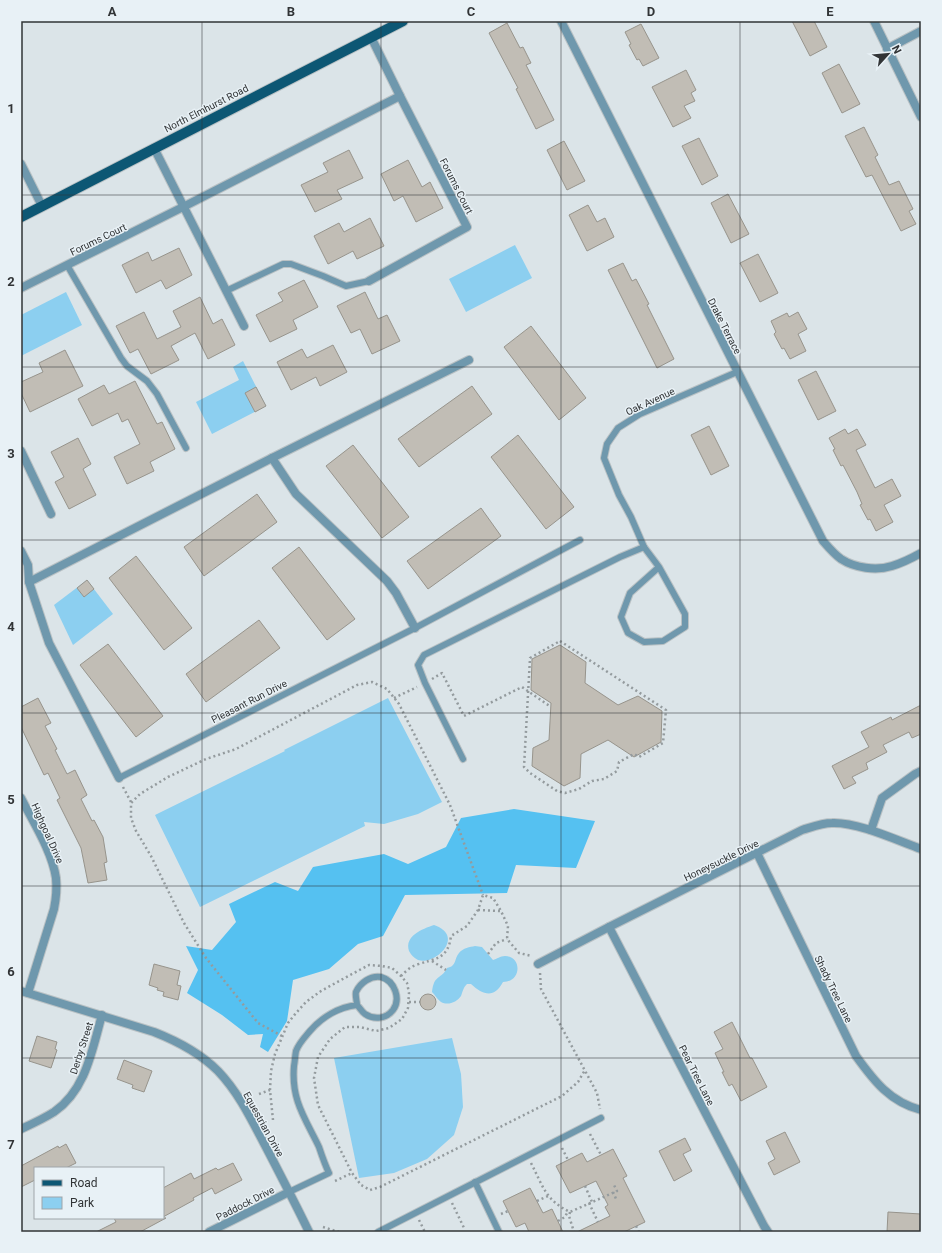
<svg xmlns="http://www.w3.org/2000/svg" width="942" height="1253" viewBox="0 0 942 1253" font-family="Roboto,sans-serif">
<style>
.green{fill:#8ccff0}
.forest{fill:#55c1f1}
.building{fill:#c1bdb5;stroke:#97948c}
.lines{fill:none;stroke-linecap:round;stroke-linejoin:round}
.service-casing{stroke:#b9c1c4;stroke-width:8}
.minor-casing{stroke:#b9c1c4;stroke-width:10}
.primary-casing{stroke:#b9c1c4;stroke-width:12}
.path{stroke:#949b9e;stroke-width:2.5;stroke-dasharray:2 3;stroke-linecap:butt}
.service{stroke:#6f98ad;stroke-width:6}
.minor{stroke:#6f98ad;stroke-width:8}
.primary{stroke:#0d5774;stroke-width:10}
.grid{fill:none;stroke:#313436;stroke-width:1;stroke-opacity:0.55}
.labels{text-anchor:middle;stroke-width:3;stroke-linejoin:round;paint-order:stroke}
.street-label{font-size:10px;fill:#313436;stroke:#e8f1f6}
.neatline{fill:none;stroke:#313436;stroke-width:1.5}
.grid-label{font-size:13px;text-anchor:middle;font-weight:bold;fill:#313436}
</style>
<rect width="100%" height="100%" fill="#dbe4e8"/>
<!-- green -->
<g class="green">
<polygon points="515,245 532,278 466,312 449,279"/>
<polygon points="66,292 82,325 21,356 21,315"/>
<polygon points="243,361 266,406 212,434 196,402 239,380 233,367"/>
<polygon points="87,580 113,614 73,645 54,605"/>
<polygon points="388,698 442,802 418,814 384,824 364,822 365,826 200,907 155,815 285,751 284,750"/>
<path d="M434 925C466 936 435 966 418 960 414 958 411 955 409 951 404 936 422 929 434 925Z"/>
<path d="M475 946 482 947 493 960C497 959 500 956 505 956 522 956 522 982 503 982 494 999 483 995 471 984H467C463 988 463 991 461 996 457 1002 448 1006 441 1002 438 1000 435 995 432 992 434 974 441 980 447 968 457 966 454 959 459 953 463 948 470 947 475 946Z"/>
<polygon points="452,1038 461,1074 463,1107 454,1135 427,1159 394,1173 359,1178 334,1058"/>
</g>
<!-- forest -->
<polygon class="forest" points="514,809 595,821 576,868 516,865 507,893 405,895 383,936 358,944 329,969 293,980 287,1021 268,1052 260,1047 263,1034 248,1035 222,1015 187,993 198,970 186,946 212,950 236,922 229,904 275,882 298,891 313,867 384,854 408,864 446,847 461,818"/>
<!-- building -->
<g class="building">
<polygon points="792,21 814,21 827,47 810,56"/>
<polygon points="507,23 520,48 523,47 531,63 526,65 554,120 536,129 516,89 518,88 489,33"/>
<polygon points="641,24 659,58 643,66 639,59 637,60 629,45 631,44 625,32"/>
<polygon points="839,64 860,104 842,113 822,73"/>
<polygon points="686,70 696,90 691,93 695,101 684,106 691,118 673,127 652,87"/>
<polygon points="864,127 878,155 875,157 889,185 899,181 913,209 909,211 916,224 901,231 872,175 866,177 845,136"/>
<polygon points="699,138 718,176 702,185 682,146"/>
<polygon points="564,141 585,181 567,190 547,150"/>
<polygon points="349,150 363,178 337,190 342,199 315,212 301,185 328,172 323,163"/>
<polygon points="408,160 422,187 430,182 443,208 416,222 403,196 394,201 381,174"/>
<polygon points="728,194 749,234 731,243 711,203"/>
<polygon points="588,205 597,222 605,218 614,237 587,251 569,215"/>
<polygon points="370,218 384,246 357,259 353,251 328,264 314,236 339,223 344,232"/>
<polygon points="179,248 192,275 166,289 161,280 136,293 122,265 148,252 152,261"/>
<polygon points="758,254 778,293 760,302 740,263"/>
<polygon points="623,263 632,281 636,279 649,304 647,305 674,359 657,368 608,270"/>
<polygon points="304,280 318,307 293,320 297,329 270,342 256,315 283,301 278,293"/>
<polygon points="365,292 378,319 387,315 400,341 372,354 360,329 351,333 337,306"/>
<polygon points="200,297 213,324 222,319 235,345 208,359 195,333 171,346 179,360 151,374 138,349 130,353 116,326 144,312 157,339 181,327 173,311"/>
<polygon points="798,312 807,329 798,334 806,351 790,359 784,348 782,349 774,334 776,332 771,321 787,313 789,317"/>
<polygon points="531,326 586,398 559,420 504,347"/>
<polygon points="333,345 347,372 320,386 316,377 291,390 277,362 302,349 307,358"/>
<polygon points="65,350 83,386 30,412 21,393 21,382 43,372 39,363"/>
<polygon points="816,371 836,411 818,420 798,380"/>
<polygon points="135,381 157,424 162,422 175,449 150,462 154,471 127,484 114,457 140,444 128,419 122,422 118,413 92,426 78,399 104,385 109,394"/>
<polygon points="472,386 492,414 419,467 398,439"/>
<polygon points="256,387 266,406 255,412 245,393"/>
<polygon points="709,426 729,466 711,475 691,435"/>
<polygon points="845,429 848,434 857,429 866,445 856,450 875,488 892,479 901,496 884,505 893,522 876,531 870,519 868,520 860,505 862,504 857,492 843,465 841,466 833,450 835,449 829,438"/>
<polygon points="518,435 574,507 546,529 491,457"/>
<polygon points="78,438 91,464 83,469 96,495 69,509 55,482 64,477 51,452"/>
<polygon points="353,445 409,517 382,538 326,466"/>
<polygon points="257,494 277,522 204,576 184,547"/>
<polygon points="481,508 501,536 428,589 407,561"/>
<polygon points="299,547 355,619 327,640 272,568"/>
<polygon points="136,556 192,628 164,650 109,578"/>
<polygon points="87,580 94,589 84,597 77,588"/>
<polygon points="259,620 280,648 206,702 186,674"/>
<polygon points="108,644 163,716 136,737 80,665"/>
<polygon points="560,645 586,662 585,683 618,705 638,696 662,711 661,742 634,757 608,740 581,754 580,778 564,786 532,766 533,748 549,740 551,703 531,690 532,659"/>
<polygon points="38,698 51,723 45,726 57,749 55,750 67,774 75,770 87,795 81,799 92,821 94,820 103,837 107,862 104,863 107,880 88,883 81,848 57,800 60,798 48,773 44,775 21,727 21,707"/>
<polygon points="921,705 921,734 912,738 909,732 883,745 887,752 866,763 868,769 852,777 856,783 844,789 832,766 869,747 861,732 891,717 892,720"/>
<polygon points="154,964 180,971 177,985 181,986 178,1000 163,996 164,992 157,990 158,988 149,985"/>
<circle cx="428" cy="1002" r="8"/>
<polygon points="732,1022 750,1058 752,1058 767,1087 741,1101 732,1084 729,1086 722,1072 724,1072 715,1053 723,1049 714,1032"/>
<polygon points="37,1036 57,1042 55,1049 57,1050 51,1068 29,1061"/>
<polygon points="124,1060 152,1071 144,1092 132,1088 133,1085 117,1079"/>
<polygon points="785,1132 800,1162 774,1175 768,1163 775,1159 766,1141"/>
<polygon points="685,1138 691,1150 683,1154 692,1171 674,1181 659,1151"/>
<polygon points="66,1144 76,1163 66,1168 35,1168 35,1180 21,1187 21,1166 58,1146 59,1148"/>
<polygon points="613,1149 627,1176 623,1178 645,1222 624,1232 577,1232 610,1216 605,1207 608,1205 596,1181 570,1193 556,1166 582,1153 587,1162"/>
<polygon points="233,1163 242,1180 215,1194 212,1188 193,1198 194,1200 163,1217 163,1188 191,1173 194,1179 216,1168 218,1170"/>
<polygon points="530,1188 543,1213 552,1209 563,1232 529,1232 525,1223 516,1227 503,1201"/>
<polygon points="888,1212 921,1214 920,1232 887,1232"/>
<polygon points="114,1218 166,1218 140,1232 96,1232 116,1222"/>
</g>
<g class="lines">
<!-- service casing -->
<g class="service-casing">
<g id="service">
<polyline points="67,265 121,358 127,366 147,381 157,394 186,448"/>
<polyline points="226,291 283,264 291,264 323,276 346,286 369,281"/>
<polyline points="659,567 685,614 685,627 663,641 644,642 628,633 621,617 630,593 659,567 644,547 631,517 619,495 604,458 607,444 618,428 640,414 737,372"/>
<polyline points="463,759 425,683 418,665 424,655 620,557 644,547"/>
<polyline points="119,778 415,628 580,540"/>
<polyline points="475,1182 499,1232"/>
<path d="M289 1192 329 1173C325 1165 322 1156 319 1147 305 1118 291 1100 294 1066 295 1061 295 1056 296 1051 299 1043 305 1037 310 1031 322 1017 339 1007 357 1005 360 1008 362 1012 365 1014 374 1020 386 1019 393 1010 401 999 395 981 381 977 371 975 360 983 356 992 355 996 357 1001 357 1005"/>
<polyline points="378,1232 601,1118"/>
</g>
</g>
<!-- minor casing -->
<g class="minor-casing">
<g id="minor">
<path d="M561 21 823 541C829 548 834 554 841 559 855 568 876 571 892 566 902 563 912 558 921 553"/>
<polyline points="874,21 921,117"/>
<polyline points="371,37 400,96"/>
<polyline points="887,49 921,31"/>
<polyline points="154,148 244,326"/>
<polyline points="21,164 42,206"/>
<polyline points="21,288 183,207 400,96 467,227 369,281"/>
<polyline points="21,451 51,514"/>
<polyline points="272,458 296,494 387,581 396,593 415,628"/>
<polyline points="21,551 28,565 29,582 49,643 119,778"/>
<polyline points="29,582 272,458 469,360"/>
<path d="M21 798C33 822 52 851 56 878 57 888 56 899 54 909L28 993"/>
<polyline points="871,830 882,798 915,774 921,771"/>
<path d="M757 853 856 1056C874 1081 890 1102 921 1110"/>
<polyline points="609,927 764,1226 768,1232"/>
<path d="M538 964 609 927 802 830C812 827 822 823 832 823 858 822 896 840 921 849"/>
<path d="M21 991 154 1032C177 1041 200 1053 218 1071 240 1094 253 1123 268 1151 282 1178 296 1205 309 1232"/>
<path d="M21 1129C32 1124 43 1119 54 1112 86 1090 92 1050 102 1015"/>
<polyline points="209,1232 289,1192"/>
</g>
</g>
<!-- primary casing -->
<g class="primary-casing">
<polyline id="primary" points="21,217 403,21"/>
</g>
<!-- path -->
<g class="path">
<polygon points="560,641 666,710 663,743 639,757 634,754 619,762 617,771 604,779 592,781 579,789 565,793 557,791 530,773 524,767 530,658"/>
<polyline points="432,679 442,673 464,716 522,687 551,707"/>
<polyline points="394,698 417,687"/>
<polyline points="123,787 131,802"/>
<polyline points="478,910 500,911"/>
<polyline points="488,954 496,943 507,939"/>
<polyline points="432,961 446,970"/>
<polyline points="540,973 541,989 597,1093 600,1109"/>
<path d="M401 976C405 972 410 967 416 965 435 958 448 960 451 936L467 926 478 910 483 895 493 898 501 911 508 926 507 939 519 953 532 956"/>
<polyline points="409,1002 420,1002"/>
<polyline points="282,1036 258,1023 206,958 184,923 151,856 136,831 131,818 131,803 140,794 168,777 206,759 236,749 357,685 372,682 387,689 399,704 450,805 483,895"/>
<polyline points="259,1094 270,1090"/>
<polyline points="273,1120 270,1090 271,1071 275,1054 288,1023 296,1013 306,1002 321,991 352,974 369,965 382,966 392,968 401,976 407,983 409,993 408,1008 402,1019 389,1028 376,1031 360,1027 345,1027 330,1039 318,1057 314,1078 318,1105 352,1173 361,1185 370,1190 380,1187 562,1096 578,1082 585,1070"/>
<polyline points="590,1134 601,1155"/>
<polyline points="562,1148 568,1160"/>
<path d="M531 1163C543 1186 545 1200 570 1212L617 1191 613 1183"/>
<polyline points="335,1181 352,1173"/>
<polyline points="585,1186 592,1202"/>
<polyline points="613,1192 617,1201"/>
<polyline points="537,1201 548,1196"/>
<polyline points="452,1203 465,1230"/>
<polyline points="589,1203 598,1222"/>
<polyline points="570,1212 569,1216 574,1232"/>
<polyline points="501,1214 508,1211"/>
<polyline points="419,1220 425,1232"/>
<polyline points="558,1221 565,1217 567,1213 569,1212"/>
<polyline points="636,1226 639,1232"/>
<polyline points="323,1227 339,1232"/>
</g>
<!-- service -->
<use href="#service" class="service"/>
<!-- minor -->
<use href="#minor" class="minor"/>
<!-- primary -->
<use href="#primary" class="primary"/>
</g>
<!-- grid -->
<path class="grid" d="M202 21V1232M381 21V1232M561 21V1232M740 21V1232M21 195H921M21 367H921M21 540H921M21 713H921M21 886H921M21 1058H921"/>
<g class="labels">
<!-- street labels -->
<g class="street-label">
<text transform="translate(206 108) rotate(-27)" y="4">North Elmhurst Road</text>
<text transform="translate(457 186) rotate(63)" y="4">Forums Court</text>
<text transform="translate(98 239) rotate(-26)" y="4">Forums Court</text>
<text transform="translate(725 326) rotate(63)" y="4">Drake Terrace</text>
<text transform="translate(650 401) rotate(-25)" y="4">Oak Avenue</text>
<text transform="translate(249 701) rotate(-27)" y="4">Pleasant Run Drive</text>
<text transform="translate(48 833) rotate(66)" y="4">Highgoal Drive</text>
<text transform="translate(721 860) rotate(-26)" y="4">Honeysuckle Drive</text>
<text transform="translate(834 989) rotate(64)" y="4">Shady Tree Lane</text>
<text transform="translate(81 1048) rotate(-72)" y="4">Derby Street</text>
<text transform="translate(697 1075) rotate(63)" y="4">Pear Tree Lane</text>
<text transform="translate(264 1124) rotate(61)" y="4">Equestrian Drive</text>
<text transform="translate(245 1203) rotate(-27)" y="4">Paddock Drive</text>
</g>
</g>
<!-- border -->
<rect width="942" height="1253" fill="none" stroke="#e8f1f6" stroke-width="44"/>
<!-- legend -->
<rect x="34" y="1167" width="130" height="52" fill="#e8f1f6" stroke="#9fa5a9"/>
<rect x="42" y="1180" width="20" height="6" fill="#0d5774" stroke="#9fa5a9"/>
<text x="70" y="1187" font-size="12" fill="#313436">Road</text>
<rect x="42" y="1197" width="20" height="12" fill="#8ccff0" stroke="#9fa5a9"/>
<text x="70" y="1207" font-size="12" fill="#313436">Park</text>
<!-- north arrow -->
<g transform="translate(888 54) rotate(63)" stroke="#e8f1f6" stroke-width="3" paint-order="stroke">
<path d="M0-3L7 15L0 10L-7 15Z" fill="#313436"/>
<text y="-6" font-size="11" font-weight="bold" text-anchor="middle" fill="#313436">N</text>
</g>
<rect x="22" y="22" width="898" height="1209" class="neatline"/>
<g class="grid-label">
<text x="112" y="16">A</text>
<text x="291" y="16">B</text>
<text x="471" y="16">C</text>
<text x="651" y="16">D</text>
<text x="830" y="16">E</text>
<text x="11" y="113">1</text>
<text x="11" y="286">2</text>
<text x="11" y="458">3</text>
<text x="11" y="631">4</text>
<text x="11" y="804">5</text>
<text x="11" y="976">6</text>
<text x="11" y="1149">7</text>
</g>
</svg>
